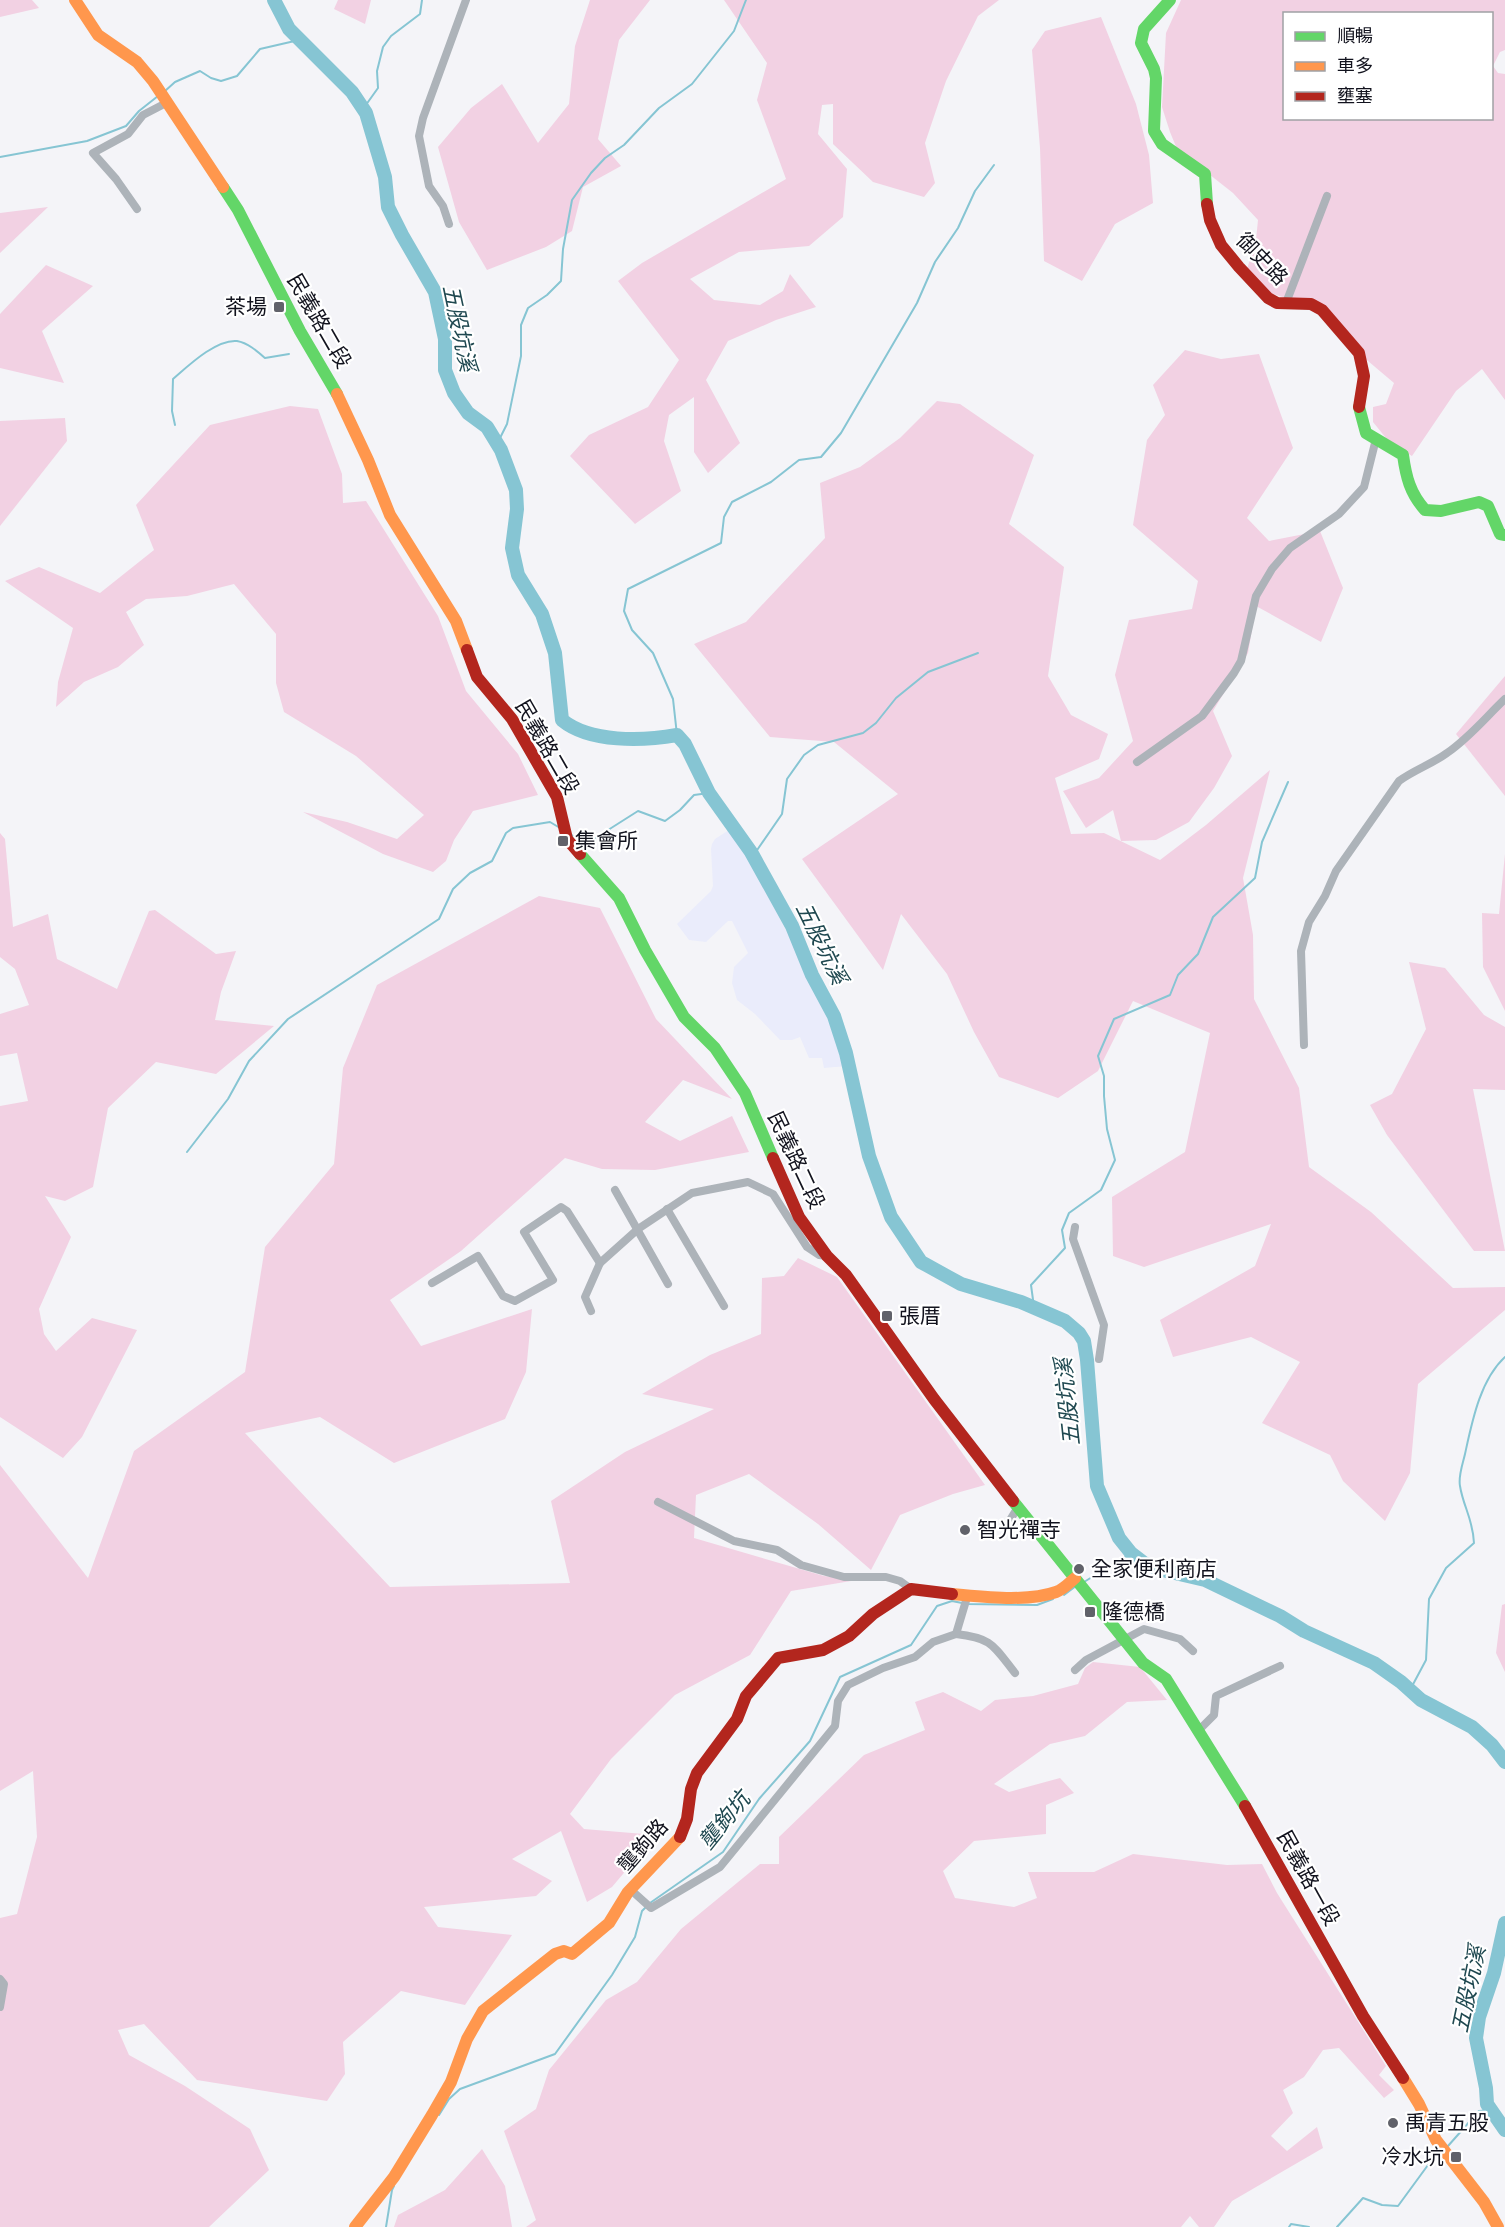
<svg xmlns="http://www.w3.org/2000/svg" width="1505" height="2227" viewBox="0 0 1505 2227" font-family="Jost,'Noto Sans TC',sans-serif">
<style>
.built{fill:#eaecfb}
.green{fill:#f2d1e3;fill-rule:evenodd}
.lines{fill:none;stroke-linecap:round;stroke-linejoin:round}
.stream{stroke:#86c5d3;stroke-width:2}
.river{stroke:#86c5d3;stroke-width:14}
.street{stroke:#adb3b9;stroke-width:8}
.fast{stroke:#63d668;stroke-width:12}
.slow{stroke:#ff974d;stroke-width:12}
.jam{stroke:#b3261e;stroke-width:12}
.poi-dot{fill:#61626a;stroke:#fff;stroke-width:2}
.labels{text-anchor:middle;stroke-width:4.5;stroke-linejoin:round;paint-order:stroke}
.street-label{font-size:21px;fill:#12131e;stroke:#fff}
.poi-label{font-size:21px;fill:#12131e;stroke:#fff;text-anchor:start}
.water-label{font-size:22px;font-style:italic;fill:#1f4850;stroke:#fff}
</style>
<rect width="100%" height="100%" fill="#f4f4f8"/>
<!-- built -->
<polygon class="built" points="732,828 834,1021 847,1066 824,1068 822,1058 809,1058 800,1037 792,1040 780,1040 755,1014 737,1000 732,983 734,967 748,953 732,921 728,921 706,942 689,940 677,924 711,891 713,886 711,849 712,844 715,839"/>
<!-- green -->
<g class="green">
<polygon points="0,0 32,0 39,8 0,17"/>
<polygon points="338,0 371,0 365,24 334,9"/>
<polygon points="590,0 650,0 619,40 598,139 621,166 583,187 572,231 546,247 487,270 459,222 438,147 471,108 502,84 538,143 569,104 575,46"/>
<polygon points="724,0 999,0 978,16 946,81 925,143 935,183 924,197 873,182 833,144 833,104 822,105 818,134 847,169 843,217 809,246 739,252 690,279 714,300 760,305 783,291 790,274 816,307 776,320 728,341 706,380 740,443 708,473 694,452 694,397 669,415 664,441 681,491 635,524 570,456 589,435 648,407 679,360 618,281 642,263 786,179 757,100 767,63"/>
<path d="M1181 0H1505V50L1500 52 1493 66 1498 73 1505 74V400L1482 369 1456 391 1412 456 1390 443 1373 422V407L1386 404 1394 383 1355 350 1317 303 1295 301 1270 293 1247 269 1256 240 1258 220 1233 193 1177 149 1170 132 1162 107 1166 33ZM1284 14H1492V118H1284Z"/>
<polygon points="1101,17 1136,104 1149,155 1153,203 1115,224 1082,281 1044,261 1040,148 1032,50 1045,31"/>
<polygon points="48,207 0,253 0,213"/>
<polygon points="46,265 93,286 42,331 64,383 0,368 0,314"/>
<polygon points="1185,350 1221,359 1259,354 1293,448 1247,518 1269,541 1320,531 1343,588 1321,642 1256,606 1248,653 1213,711 1232,756 1214,788 1189,822 1156,840 1121,841 1113,810 1086,828 1063,791 1099,778 1133,741 1115,675 1129,620 1192,609 1198,581 1133,525 1147,440 1165,415 1153,385"/>
<polygon points="937,401 960,404 1034,455 1009,524 1064,567 1048,676 1071,715 1108,734 1099,759 1055,778 1071,834 1104,833 1160,860 1206,825 1270,770 1243,878 1253,935 1254,999 1299,1088 1309,1167 1371,1212 1453,1288 1505,1287 1505,1310 1418,1384 1410,1473 1385,1521 1343,1481 1330,1455 1262,1423 1300,1362 1251,1337 1173,1357 1160,1320 1255,1266 1271,1224 1144,1267 1113,1256 1112,1197 1185,1152 1210,1033 1133,1001 1098,1071 1058,1098 999,1077 974,1032 947,974 901,914 883,970 802,859 898,794 834,742 770,737 694,644 746,622 825,538 820,483 860,467 900,438"/>
<polygon points="290,406 318,409 342,474 343,503 366,501 438,616 466,691 518,754 538,795 473,811 454,840 446,861 433,872 383,854 303,812 347,822 397,839 424,815 356,756 284,712 276,683 276,634 234,584 187,596 146,599 126,612 144,645 118,667 84,682 56,707 58,682 73,628 5,581 39,567 100,593 154,550 136,505 210,425"/>
<polygon points="65,418 67,441 0,526 0,421"/>
<polygon points="1505,676 1505,796 1456,734"/>
<polygon points="0,833 5,839 13,927 48,914 57,959 117,989 149,911 155,910 216,954 236,951 221,992 215,1020 274,1026 216,1074 156,1062 108,1108 93,1187 65,1201 45,1196 71,1237 39,1309 44,1334 56,1351 92,1318 137,1330 82,1437 63,1458 0,1417 0,1106 28,1101 17,1053 0,1056 0,1014 29,1005 15,969 0,957"/>
<polygon points="1505,854 1505,1011 1483,967 1482,913 1499,914"/>
<polygon points="539,896 600,908 656,1019 732,1099 683,1080 645,1122 680,1141 732,1116 749,1152 655,1170 602,1169 565,1158 461,1251 390,1300 421,1346 532,1309 526,1372 505,1419 394,1463 320,1417 245,1433 390,1587 570,1583 551,1501 625,1452 714,1409 642,1394 710,1355 761,1334 762,1278 784,1276 798,1258 837,1277 985,1485 953,1494 900,1515 871,1570 818,1524 749,1474 696,1495 694,1538 824,1576 857,1580 791,1591 750,1655 675,1695 611,1759 570,1814 584,1829 656,1835 612,1887 587,1902 561,1831 512,1859 552,1881 536,1896 424,1907 438,1927 512,1935 465,2005 401,1991 343,2042 345,2074 327,2101 197,2080 144,2024 118,2030 129,2055 185,2086 250,2129 269,2170 209,2227 0,2227 0,1918 17,1914 37,1837 33,1771 0,1791 0,1465 88,1578 134,1451 245,1372 265,1247 334,1164 343,1068 377,985"/>
<polygon points="1409,962 1445,968 1484,1015 1505,1027 1505,1090 1473,1089 1505,1251 1474,1251 1387,1135 1370,1105 1392,1094 1426,1029"/>
<polygon points="1505,1604 1505,1672 1496,1653 1502,1605"/>
<polygon points="1093,1662 1140,1667 1167,1700 1127,1702 1085,1736 1050,1744 994,1784 1009,1792 1060,1778 1074,1793 1046,1805 1046,1834 974,1841 943,1871 955,1898 1014,1907 1037,1898 1028,1872 1094,1872 1133,1854 1227,1865 1262,1864 1277,1893 1386,2066 1379,2075 1394,2090 1384,2098 1339,2048 1323,2050 1304,2077 1283,2090 1293,2113 1271,2136 1287,2151 1317,2127 1323,2148 1232,2201 1214,2227 1199,2227 1190,2216 1181,2227 526,2227 536,2220 504,2131 536,2109 549,2070 606,2000 637,1982 681,1929 760,1864 779,1864 779,1837 864,1755 925,1730 915,1702 943,1692 981,1711 995,1700 1033,1696 1078,1684 1085,1668"/>
<polygon points="482,2149 505,2186 512,2227 394,2227 398,2215 445,2190"/>
</g>
<g class="lines">
<!-- stream -->
<g class="stream">
<polyline points="165,91 175,82 200,71 211,78 221,81 237,76 260,49 299,40"/>
<polyline points="363,109 378,88 377,71 383,47 391,36 420,14 422,0"/>
<polyline points="0,157 87,141 126,126 139,111 158,96"/>
<path d="M175 425 172 411 173 379C188 366 216 339 237 341 248 343 257 351 265 358L289 354"/>
<polyline points="497,444 507,424 521,356 521,325 528,308 547,295 561,281 563,249 572,200 591,173 605,158 624,145 659,108 692,84 734,31 746,0"/>
<polyline points="677,735 673,699 653,653 632,630 624,611 628,589 721,543 724,517 732,502 771,482 799,460 821,457 841,433 917,303 935,262 958,228 975,191 994,165"/>
<polyline points="570,834 586,844 638,811 665,821 680,810 694,795 709,793"/>
<polyline points="753,856 782,814 787,779 804,755 818,745 863,733 876,723 896,698 928,672 978,653"/>
<polyline points="187,1152 228,1099 249,1061 288,1019 439,919 453,889 470,873 492,861 506,833 513,828 550,822 560,828"/>
<polyline points="1034,1307 1031,1285 1065,1248 1062,1230 1069,1213 1101,1190 1115,1160 1107,1129 1104,1096 1104,1076 1098,1056 1114,1019 1170,995 1178,975 1198,954 1213,917 1255,878 1262,842 1288,782"/>
<polyline points="1084,1582 1131,1553"/>
<polyline points="1064,1595 1076,1586"/>
<path d="M1410 1690 1426 1660 1429 1599 1446 1568 1474 1543C1473 1519 1463 1506 1460 1486 1458 1476 1463 1463 1465 1454 1472 1422 1480 1380 1505 1357"/>
<polyline points="650,1903 723,1852 759,1799 810,1741 840,1677 911,1645 937,1606 952,1601 967,1604 1037,1605 1053,1599"/>
<polyline points="439,2115 449,2099 460,2089 555,2054 612,1975 635,1937 642,1911 646,1907"/>
<polyline points="1448,2146 1479,2111 1491,2110"/>
<polyline points="386,2227 392,2190 394,2186"/>
<polyline points="1289,2227 1291,2224 1309,2227"/>
<polyline points="1337,2227 1363,2198 1382,2205 1398,2206 1428,2165 1441,2152"/>
</g>
<!-- river -->
<g class="river">
<path d="M274 0 289 29 352 92 366 113 385 177 388 207 402 235 435 292 445 339V370L454 393 468 413 487 427 501 450 516 490 517 509 512 548 518 575 542 614 555 653 562 720C590 743 643 741 677 735L685 744 709 793 751 852 792 926 812 975 834 1016 846 1053 869 1156 891 1217 921 1262 961 1284 1021 1302 1065 1321 1079 1333 1084 1341 1087 1360 1097 1486 1119 1538 1131 1553 1144 1563 1162 1570 1205 1580 1280 1616 1304 1631 1374 1663 1401 1682 1421 1700 1472 1727 1492 1745 1505 1762"/>
<polyline points="1505,1923 1494,1973 1479,2017 1476,2038 1486,2088 1487,2104 1505,2130"/>
</g>
<!-- street -->
<g class="street">
<polyline points="137,209 116,179 93,153 128,134 143,115 168,102"/>
<polyline points="449,224 443,206 429,186 419,136 423,118 466,0"/>
<polyline points="1286,303 1327,196"/>
<polyline points="1137,762 1202,716 1234,673 1241,661 1256,596 1272,569 1290,548 1339,514 1364,487 1376,439"/>
<path d="M1304 1045 1301 951 1309 922 1325 896 1336 871 1399 781C1414 770 1432 764 1447 753 1469 738 1486 717 1505 699"/>
<polyline points="615,1190 668,1284"/>
<polyline points="667,1209 724,1306"/>
<polyline points="1075,1227 1073,1239 1104,1325 1099,1359"/>
<polyline points="432,1283 478,1256 503,1296 515,1301 553,1280 524,1232 561,1207 567,1211 600,1263"/>
<polyline points="591,1311 585,1297 600,1263 638,1229 692,1193 748,1182 773,1194 807,1247 819,1255 827,1256"/>
<polyline points="658,1502 734,1541 777,1550 801,1565 844,1577 886,1577 900,1581 911,1589"/>
<polyline points="1010,1520 1018,1507"/>
<path d="M956 1634C992 1638 993 1645 1015 1673"/>
<polyline points="1075,1670 1086,1660 1144,1629 1180,1639 1193,1651"/>
<polyline points="1198,1731 1214,1715 1216,1696 1280,1666"/>
<polyline points="631,1890 651,1908 720,1867 835,1726 838,1701 848,1685 883,1668 915,1657 933,1642 956,1634 968,1594"/>
<polyline points="0,1979 4,1984 0,2007"/>
</g>
<!-- fast -->
<g class="fast">
<polyline points="1170,0 1144,29 1141,43 1154,69 1156,78 1154,131 1162,144 1205,174 1207,204"/>
<polyline points="223,187 238,210 300,331 337,394"/>
<path d="M1359 407 1366 433 1403 455C1406 477 1410 493 1425 510L1441 511 1479 502 1488 506 1500 534 1505 535"/>
<polyline points="580,854 619,898 645,950 684,1017 715,1048 745,1093 773,1158"/>
<polyline points="1013,1501 1143,1663 1166,1679 1245,1806"/>
</g>
<!-- slow -->
<g class="slow">
<polyline points="75,0 98,35 137,62 153,81 223,187"/>
<polyline points="337,394 368,460 390,515 456,621 467,650"/>
<path d="M952 1594C982 1597 1028 1602 1056 1592 1064 1589 1069 1583 1075 1578"/>
<polyline points="1403,2078 1419,2104 1436,2140 1484,2202 1498,2227"/>
<polyline points="355,2227 394,2177 432,2115 451,2082 467,2039 483,2011 555,1954 564,1951 572,1954 609,1923 628,1892 680,1837"/>
</g>
<!-- jam -->
<g class="jam">
<polyline points="1207,204 1210,220 1221,245 1239,267 1268,298 1277,303 1311,304 1322,310 1359,353 1364,376 1359,407"/>
<polyline points="467,650 477,677 512,719 557,797 567,839 580,854"/>
<polyline points="773,1158 799,1217 827,1256 846,1275 934,1399 1013,1501"/>
<polyline points="1245,1806 1363,2016 1403,2078"/>
<polyline points="680,1837 687,1819 691,1789 697,1773 737,1719 746,1696 778,1658 823,1650 849,1636 873,1614 911,1589 952,1594"/>
</g>
</g>
<!-- markers -->
<g class="poi-dot">
<rect x="273" y="301" width="12" height="12" rx="3"/>
<rect x="557" y="835" width="12" height="12" rx="3"/>
<rect x="881" y="1310" width="12" height="12" rx="3"/>
<circle cx="965" cy="1530" r="6"/>
<circle cx="1079" cy="1569" r="6"/>
<rect x="1084" y="1606" width="12" height="12" rx="3"/>
<circle cx="1393" cy="2123" r="6"/>
<rect x="1450" y="2151" width="12" height="12" rx="3"/>
</g>
<g class="labels">
<!-- street labels -->
<g class="street-label">
<text transform="translate(1262 259) rotate(46)" y="7">御史路</text>
<text transform="translate(319 321) rotate(60)" y="7">民義路二段</text>
<text transform="translate(547 747) rotate(60)" y="7">民義路二段</text>
<text transform="translate(796 1160) rotate(65)" y="7">民義路二段</text>
<text transform="translate(643 1846) rotate(-49)" y="7">壟鉤路</text>
<text transform="translate(1308 1878) rotate(61)" y="7">民義路一段</text>
</g>
<!-- poi labels -->
<g class="poi-label">
<text x="267" y="314" text-anchor="end">茶場</text>
<text x="575" y="848">集會所</text>
<text x="899" y="1323">張厝</text>
<text x="977" y="1537">智光禪寺</text>
<text x="1091" y="1576">全家便利商店</text>
<text x="1102" y="1619">隆德橋</text>
<text x="1405" y="2130">禹青五股</text>
<text x="1444" y="2164" text-anchor="end">冷水坑</text>
</g>
<!-- water labels -->
<g class="water-label">
<text transform="translate(460 328) rotate(78)" y="8">五股坑溪</text>
<text transform="translate(822 943) rotate(64)" y="8">五股坑溪</text>
<text transform="translate(1067 1402) rotate(-96)" y="8">五股坑溪</text>
<text transform="translate(724 1820) rotate(-51)" y="8">壟鉤坑</text>
<text transform="translate(1468 1989) rotate(-78)" y="8">五股坑溪</text>
</g>
</g>
<!-- legend -->
<rect x="1283" y="12" width="210" height="108" fill="#ffffff" stroke="#a0a1a5" stroke-width="1.5"/>
<rect x="1295" y="32" width="30" height="9" fill="#63d668" stroke="#a0a1a5" stroke-width="1.5"/>
<text x="1337" y="42" font-size="18" fill="#12131e">順暢</text>
<rect x="1295" y="62" width="30" height="9" fill="#ff974d" stroke="#a0a1a5" stroke-width="1.5"/>
<text x="1337" y="72" font-size="18" fill="#12131e">車多</text>
<rect x="1295" y="92" width="30" height="9" fill="#b3261e" stroke="#a0a1a5" stroke-width="1.5"/>
<text x="1337" y="102" font-size="18" fill="#12131e">壅塞</text>
</svg>
